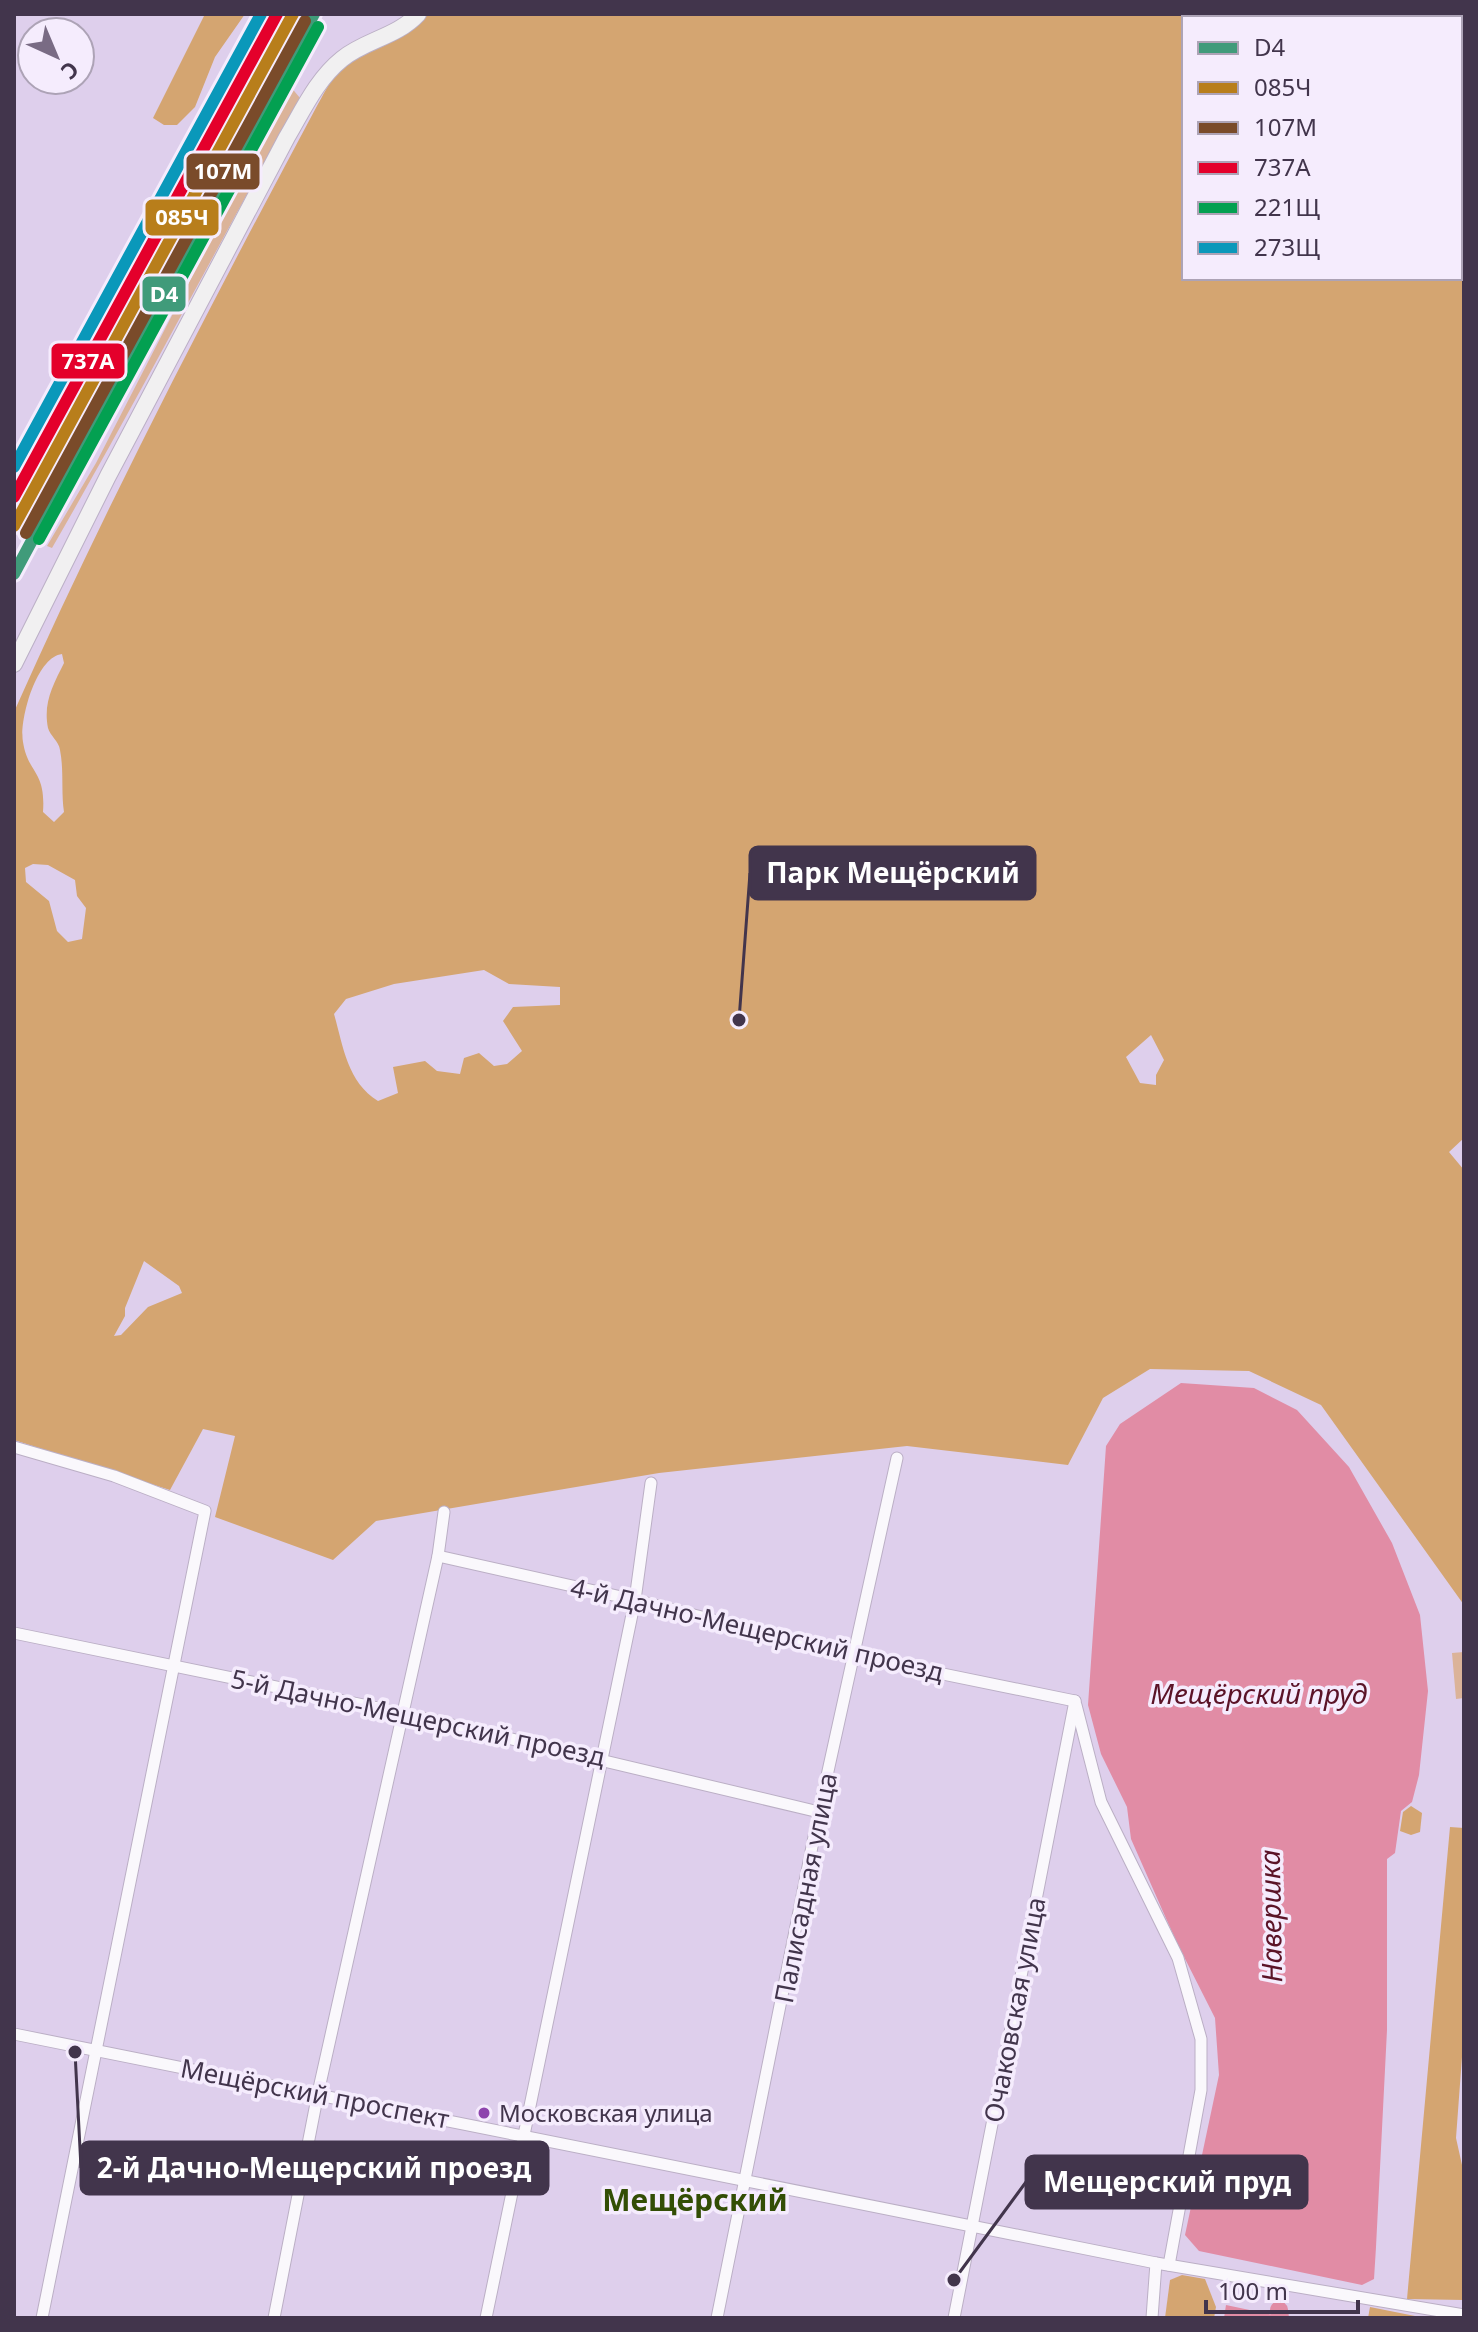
<svg xmlns="http://www.w3.org/2000/svg" width="1478" height="2332" viewBox="0 0 1478 2332" font-family="'Noto Sans',sans-serif">
<style>
.green{fill:#dbb399}
.forest{fill:#d4a571;fill-rule:evenodd}
.water{fill:#e18ca5}
.lines{fill:none;stroke-linecap:round;stroke-linejoin:round}
.river{stroke:#e18ca5;stroke-width:18}
.street-casing{stroke:#bbafc5;stroke-width:13}
.secondary-casing{stroke:#bbafc5;stroke-width:18}
.street{stroke:#faf8fc;stroke-width:11}
.secondary{stroke:#f1f0f1;stroke-width:16}
.rail-1-casing{stroke:#f5ecfd;stroke-width:18}
.rail-2-casing{stroke:#f5ecfd;stroke-width:18}
.rail-3-casing{stroke:#f5ecfd;stroke-width:18}
.rail-4-casing{stroke:#f5ecfd;stroke-width:18}
.rail-5-casing{stroke:#f5ecfd;stroke-width:18}
.rail-6-casing{stroke:#f5ecfd;stroke-width:18}
.rail-1{stroke:#409b7a;stroke-width:12}
.rail-2{stroke:#b87e1b;stroke-width:12}
.rail-3{stroke:#7a4b2a;stroke-width:12}
.rail-4{stroke:#e4002b;stroke-width:12}
.rail-5{stroke:#03a051;stroke-width:12}
.rail-6{stroke:#0a98ba;stroke-width:12}
.bus-dot{fill:#8e44ad;stroke:#f5ecfd;stroke-width:3}
.labels{text-anchor:middle;stroke-width:7;stroke-linejoin:round;paint-order:stroke}
.bus-label{font-size:24px;fill:#42354c;stroke:#f5ecfd;text-anchor:start}
.street-label{font-size:26px;fill:#42354c;stroke:#f5ecfd}
.water-label{font-size:28px;font-style:italic;fill:#5b1327;stroke:#f5ecfd}
.quarter-label{font-size:30px;font-weight:bold;fill:#334e05;stroke:#f5ecfd}
.leader{fill:none;stroke:#42354c;stroke-width:3}
.callout-dot{fill:#42354c;stroke:#f5ecfd;stroke-width:3}
.callout{fill:#42354c;stroke:#42354c;stroke-width:3}
.callout-label{font-size:28px;text-anchor:middle;font-weight:bold;fill:#fff}
.line-badge{stroke:#f5ecfd;stroke-width:3}
.badge-label{font-size:22px;text-anchor:middle;font-weight:bold;fill:#fff}
</style>
<rect width="100%" height="100%" fill="#decfec"/>
<!-- green -->
<g class="green">
<path d="M290 86 300 98C217 247 138 399 52 548L47 546 96 463Z"/>
<polygon points="1464,1652 1464,1698 1456,1699 1452,1653"/>
</g>
<!-- forest -->
<g class="forest">
<polygon points="205,14 245,14 215,57 195,107 177,125 164,125 153,118"/>
<path d="M425 14H1464V1138L1449 1152 1464 1170V1605L1321 1405 1249 1371 1150 1369 1103 1398 1068 1465 907 1446 659 1473 376 1521 333 1560 215 1517 235 1436 203 1429 170 1490 14 1440V712C106 505 211 304 318 104 326 90 334 73 347 64 373 45 405 40 425 14ZM1184 18H1460V278H1184ZM62 654 64 663C53 685 43 703 48 728 50 736 59 741 60 750 64 770 61 791 64 812L54 822 43 812C46 770 28 774 23 742 19 721 36 657 62 654ZM33 864 48 865 75 880 77 896 86 908 82 939 68 942 57 931 49 901 26 882 25 868ZM484 970 509 984 560 987V1005L513 1007 503 1021 522 1051 507 1064 494 1066 479 1053 464 1058 460 1074 437 1071 425 1061 393 1067 398 1093 378 1101C347 1082 343 1045 334 1014L346 999 394 984ZM1151 1035 1164 1060 1156 1075V1085L1140 1083 1126 1057ZM144 1261 179 1286 182 1293 148 1307 121 1335 114 1336 125 1316V1308Z"/>
<polygon points="1411,1806 1422,1813 1420,1832 1411,1835 1400,1831 1403,1812"/>
<polygon points="1450,1827 1464,1828 1464,2030 1456,2138 1464,2174 1464,2300 1407,2299"/>
<polygon points="1182,2275 1205,2279 1216,2307 1214,2318 1165,2318 1170,2280"/>
<polygon points="1370,2307 1425,2318 1368,2318"/>
</g>
<!-- water -->
<g class="water">
<polygon points="1181,1383 1254,1388 1297,1410 1349,1467 1392,1543 1420,1615 1428,1691 1419,1775 1412,1802 1401,1811 1395,1853 1387,1859 1387,2030 1376,2247 1374,2279 1362,2285 1199,2251 1185,2235 1219,2075 1215,2018 1176,1941 1131,1839 1127,1807 1101,1754 1088,1705 1106,1446 1120,1424"/>
<polygon points="1226,2305 1287,2318 1288,2318 1224,2318"/>
</g>
<g class="lines">
<!-- river -->
<polyline class="river" points="1279,2310 1280,2318"/>
<!-- street casing -->
<g class="street-casing">
<g id="street">
<polyline points="14,1447 114,1476 205,1511 42,2318"/>
<polyline points="438,1556 635,1600 855,1656 1075,1701"/>
<polyline points="14,1633 402,1713 819,1812"/>
<polyline points="1076,1705 1101,1802 1178,1958 1201,2039 1201,2090 1169,2265"/>
<polyline points="14,2034 1156,2263 1464,2315"/>
<polyline points="274,2318 318,2093 438,1556 444,1512"/>
<polyline points="486,2318 635,1600 651,1483"/>
<polyline points="717,2318 819,1812 897,1458"/>
<polyline points="954,2318 1075,1701"/>
<polyline points="1152,2318 1156,2263"/>
</g>
</g>
<!-- secondary casing -->
<g class="secondary-casing">
<path id="secondary" d="M14 664 108 476 287 137C303 110 317 79 342 59 365 40 397 37 418 14"/>
</g>
<!-- street -->
<use href="#street" class="street"/>
<!-- secondary -->
<use href="#secondary" class="secondary"/>
<!-- rail-1 casing -->
<g class="rail-1-casing">
<polyline id="rail-1" points="14,574 314,14"/>
</g>
<!-- rail-2 casing -->
<g class="rail-2-casing">
<polyline id="rail-2" points="14,526 293,14"/>
</g>
<!-- rail-3 casing -->
<g class="rail-3-casing">
<polyline id="rail-3" points="26,533 305,21"/>
</g>
<!-- rail-4 casing -->
<g class="rail-4-casing">
<polyline id="rail-4" points="14,497 277,14"/>
</g>
<!-- rail-5 casing -->
<g class="rail-5-casing">
<polyline id="rail-5" points="39,539 318,27"/>
</g>
<!-- rail-6 casing -->
<g class="rail-6-casing">
<polyline id="rail-6" points="14,467 261,14"/>
</g>
<!-- rail-1 -->
<use href="#rail-1" class="rail-1"/>
<!-- rail-2 -->
<use href="#rail-2" class="rail-2"/>
<!-- rail-3 -->
<use href="#rail-3" class="rail-3"/>
<!-- rail-4 -->
<use href="#rail-4" class="rail-4"/>
<!-- rail-5 -->
<use href="#rail-5" class="rail-5"/>
<!-- rail-6 -->
<use href="#rail-6" class="rail-6"/>
</g>
<!-- markers -->
<circle class="bus-dot" cx="484" cy="2113" r="7"/>
<g class="labels">
<!-- bus labels -->
<g class="bus-label">
<text x="499" y="2122">Московская улица</text>
</g>
<!-- street labels -->
<g class="street-label">
<text transform="translate(757 1630) rotate(13)" y="9">4-й Дачно-Мещерский проезд</text>
<text transform="translate(418 1718) rotate(12)" y="9">5-й Дачно-Мещерский проезд</text>
<text transform="translate(806 1888) rotate(-79)" y="9">Палисадная улица</text>
<text transform="translate(1015 2010) rotate(-79)" y="9">Очаковская улица</text>
<text transform="translate(315 2094) rotate(11)" y="9">Мещёрский проспект</text>
</g>
<!-- water labels -->
<g class="water-label">
<text x="1259" y="1704">Мещёрский пруд</text>
<text transform="translate(1271 1916) rotate(-91)" y="10">Навершка</text>
</g>
<!-- quarter labels -->
<g class="quarter-label">
<text x="695" y="2211">Мещёрский</text>
</g>
</g>
<!-- callouts -->
<path class="leader" d="M739 1020L750 873M75 2052L81 2168M954 2280L1026 2182"/>
<g class="callout-dot">
<circle cx="739" cy="1020" r="8"/>
<circle cx="75" cy="2052" r="8"/>
<circle cx="954" cy="2280" r="8"/>
</g>
<g class="callout">
<rect x="750" y="847" width="285" height="52" rx="8"/>
<rect x="81" y="2142" width="467" height="52" rx="8"/>
<rect x="1026" y="2156" width="281" height="52" rx="8"/>
</g>
<g class="callout-label">
<text x="893" y="883">Парк Мещёрский</text>
<text x="314" y="2178">2-й Дачно-Мещерский проезд</text>
<text x="1167" y="2192">Мещерский пруд</text>
</g>
<g class="line-badge">
<rect x="185" y="152" width="76" height="39" rx="8" fill="#7a4b2a"/>
<rect x="144" y="198" width="76" height="39" rx="8" fill="#b87e1b"/>
<rect x="141" y="275" width="46" height="38" rx="8" fill="#409b7a"/>
<rect x="50" y="342" width="76" height="38" rx="8" fill="#e4002b"/>
</g>
<g class="badge-label">
<text x="223" y="179">107М</text>
<text x="182" y="225">085Ч</text>
<text x="164" y="302">D4</text>
<text x="88" y="369">737А</text>
</g>
<!-- border -->
<rect width="1478" height="2332" fill="none" stroke="#42354c" stroke-width="32"/>
<!-- legend -->
<rect x="1182" y="16" width="280" height="264" fill="#f5ecfd" stroke="#ada3b6" stroke-width="2"/>
<rect x="1198" y="42" width="40" height="12" fill="#409b7a" stroke="#ada3b6" stroke-width="2"/>
<text x="1254" y="56" font-size="24" fill="#42354c">D4</text>
<rect x="1198" y="82" width="40" height="12" fill="#b87e1b" stroke="#ada3b6" stroke-width="2"/>
<text x="1254" y="96" font-size="24" fill="#42354c">085Ч</text>
<rect x="1198" y="122" width="40" height="12" fill="#7a4b2a" stroke="#ada3b6" stroke-width="2"/>
<text x="1254" y="136" font-size="24" fill="#42354c">107М</text>
<rect x="1198" y="162" width="40" height="12" fill="#e4002b" stroke="#ada3b6" stroke-width="2"/>
<text x="1254" y="176" font-size="24" fill="#42354c">737А</text>
<rect x="1198" y="202" width="40" height="12" fill="#03a051" stroke="#ada3b6" stroke-width="2"/>
<text x="1254" y="216" font-size="24" fill="#42354c">221Щ</text>
<rect x="1198" y="242" width="40" height="12" fill="#0a98ba" stroke="#ada3b6" stroke-width="2"/>
<text x="1254" y="256" font-size="24" fill="#42354c">273Щ</text>
<!-- north arrow -->
<g transform="translate(56 56) rotate(136)"><circle r="38" fill="#f5ecfd" stroke="#ada3b6" stroke-width="2"/>
<path d="M0-6L14 30L0 20L-14 30Z" fill="#796b84"/>
<text y="-12" font-size="22" font-weight="bold" text-anchor="middle" fill="#42354c">С</text>
</g>
<!-- scale -->
<path d="M1206 2300v12h152v-12" fill="none" stroke="#42354c" stroke-width="4"/>
<text x="1218" y="2300" font-size="24" fill="#42354c" stroke="#f5ecfd" stroke-width="6" paint-order="stroke">100 m</text>
</svg>
